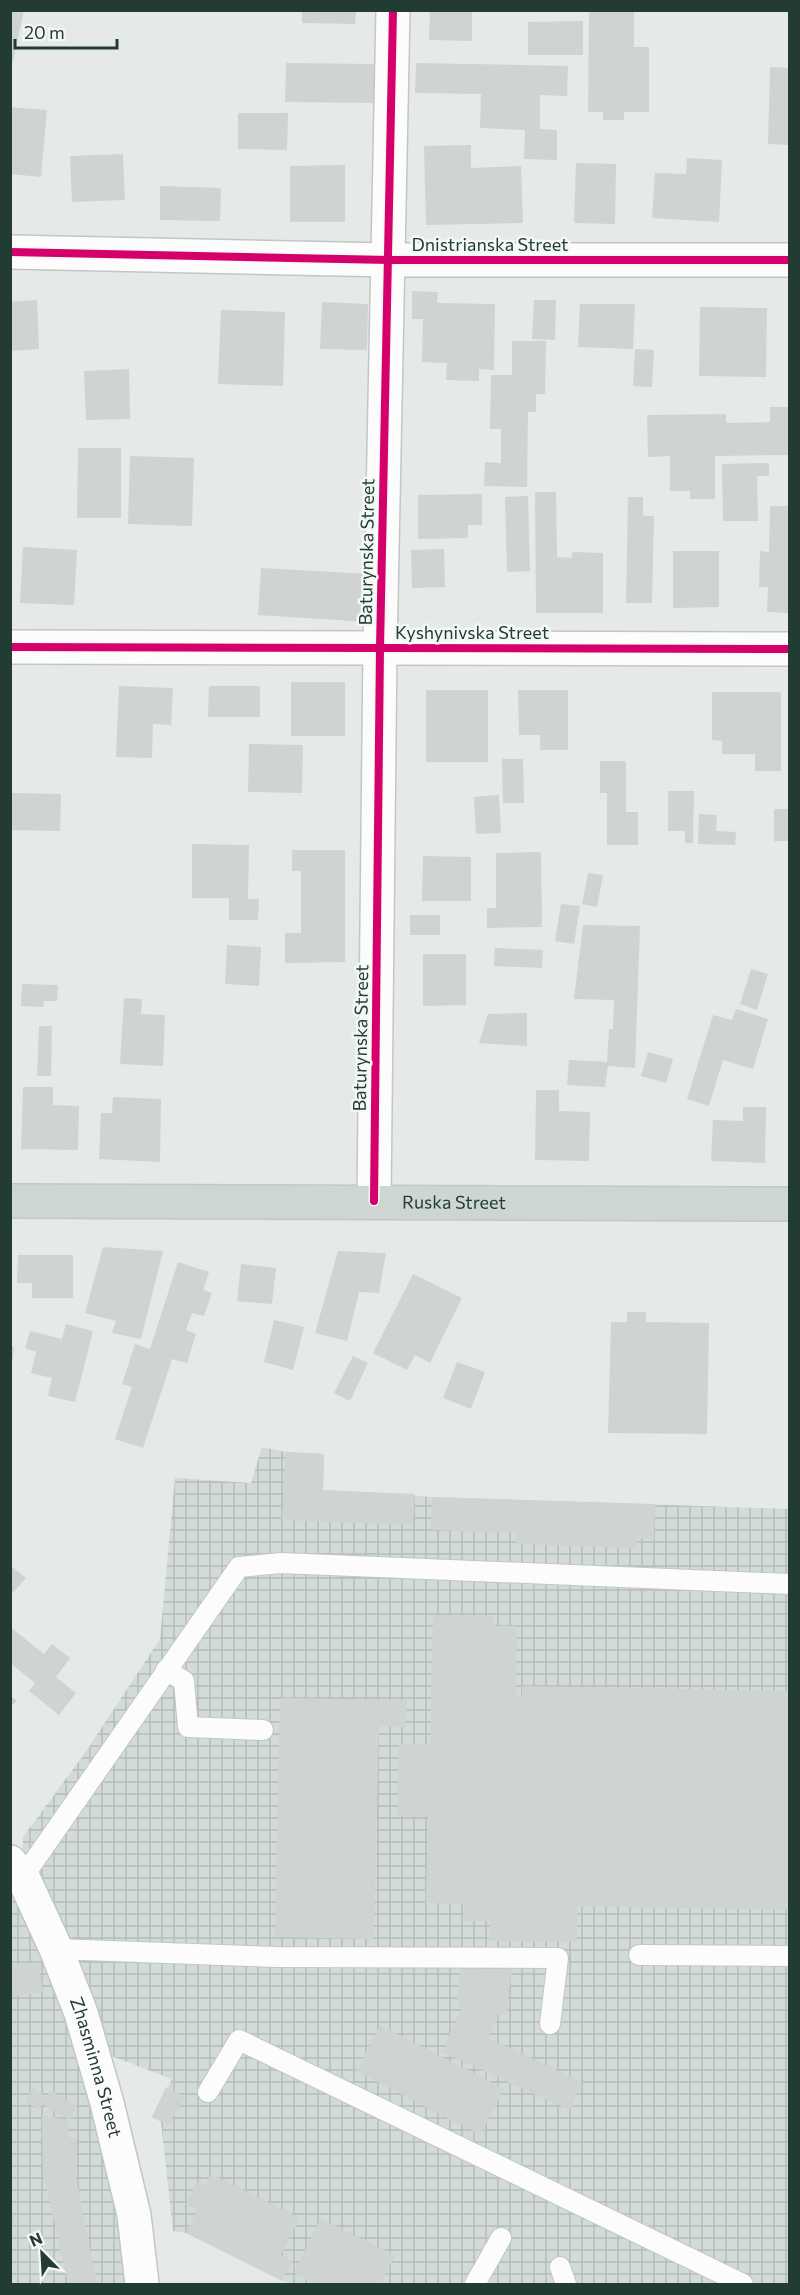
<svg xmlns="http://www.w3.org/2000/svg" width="800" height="2295" viewBox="0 0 800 2295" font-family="Commissioner,sans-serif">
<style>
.industrial{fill:url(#industrial-grid)}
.building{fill:#cfd3d1}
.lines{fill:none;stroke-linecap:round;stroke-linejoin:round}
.service-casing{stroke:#c2c7c4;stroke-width:22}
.minor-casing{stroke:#c2c7c4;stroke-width:36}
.primary-casing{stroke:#c1c9c6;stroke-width:36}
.service{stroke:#fbfcfb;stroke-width:20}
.minor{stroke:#fbfcfb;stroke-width:33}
.primary{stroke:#ced6d3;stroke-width:33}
.cycleway-casing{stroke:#f3f8f5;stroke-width:11}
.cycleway{stroke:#d6006c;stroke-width:8}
.labels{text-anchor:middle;stroke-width:5;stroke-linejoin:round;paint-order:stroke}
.street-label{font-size:18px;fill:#233c33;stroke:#f3f8f5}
</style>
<defs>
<pattern id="industrial-grid" width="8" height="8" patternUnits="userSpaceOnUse" patternTransform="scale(1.5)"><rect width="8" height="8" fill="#d3dbd6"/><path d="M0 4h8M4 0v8" fill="none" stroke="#b5bdb8"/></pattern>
</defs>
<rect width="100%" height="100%" fill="#e5eae7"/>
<!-- industrial -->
<polygon class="industrial" points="262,1447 286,1452 324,1454 323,1490 432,1497 789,1509 789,2284 290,2284 186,2233 173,2231 161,2122 152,2117 172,2079 90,2048 140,2284 11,2284 10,1864 22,1877 23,1837 85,1753 160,1639 175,1478 251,1483"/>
<!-- building -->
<g class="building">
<polygon points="10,10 24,10 12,66 10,66"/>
<polygon points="302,10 356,10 355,24 302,23"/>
<polygon points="430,10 472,10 472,41 429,40"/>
<polygon points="589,11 634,11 634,47 649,47 649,112 624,112 624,120 603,120 603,112 588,112"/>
<polygon points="583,21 583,55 528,55 528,22"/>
<polygon points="286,63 375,64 374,103 285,102"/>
<polygon points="416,63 568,66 567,96 540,95 540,129 557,130 557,160 524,159 525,130 480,128 481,94 415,93"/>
<polygon points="770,67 790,68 790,145 768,144"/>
<polygon points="10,107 47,110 41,177 10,174"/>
<polygon points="238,113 288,113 287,150 238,149"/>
<polygon points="471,145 471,168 521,166 523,223 426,225 424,146"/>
<polygon points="123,154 125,200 72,202 70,156"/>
<polygon points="687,158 722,160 719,222 652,218 655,173 686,174"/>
<polygon points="576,163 616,164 615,224 574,223"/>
<polygon points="345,165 345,222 290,222 290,166"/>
<polygon points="160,186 221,188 220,221 160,220"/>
<polygon points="412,291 438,292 437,303 495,304 494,370 479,369 479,381 446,380 447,363 422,362 423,319 412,319"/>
<polygon points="37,300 39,349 10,351 10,302"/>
<polygon points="534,300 556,300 555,340 532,339"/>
<polygon points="322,302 368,304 367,350 320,349"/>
<polygon points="580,304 635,304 633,349 578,347"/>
<polygon points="700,307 767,308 766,377 699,376"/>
<polygon points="221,310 285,312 283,386 218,384"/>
<polygon points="512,341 546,341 545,394 536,394 536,412 528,412 527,487 484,486 485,462 501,463 501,429 490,429 491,375 512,375"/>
<polygon points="635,349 654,350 652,387 633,386"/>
<polygon points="129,369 130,419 86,420 84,371"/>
<polygon points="770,407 788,407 789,455 715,456 715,499 690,499 690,491 670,491 670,456 648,457 647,415 726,414 726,423 770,422"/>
<polygon points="78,448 121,448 121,518 77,518"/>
<polygon points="130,456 194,458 192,526 128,524"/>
<polygon points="769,463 769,476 757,476 758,521 723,521 722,464"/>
<polygon points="535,492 556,492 557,557 572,558 572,552 603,553 603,613 536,613"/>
<polygon points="482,494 482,525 468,525 468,538 418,539 418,495"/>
<polygon points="528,496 530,571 507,572 505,497"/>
<polygon points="628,497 643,497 643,516 654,516 652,603 626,603"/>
<polygon points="770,506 790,506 790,613 767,612 768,587 759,587 760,551 769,552"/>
<polygon points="23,547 77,550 74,605 20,603"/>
<polygon points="444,549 445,587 412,588 411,550"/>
<polygon points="673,551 719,551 719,607 673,608"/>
<polygon points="261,568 371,574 368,622 258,615"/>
<rect x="291" y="682" width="54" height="54"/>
<polygon points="119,686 173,688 171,725 153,724 152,758 116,757"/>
<polygon points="209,686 260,686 260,717 208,717"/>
<rect x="426" y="690" width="62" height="72"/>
<polygon points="518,690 568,690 568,750 540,750 540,735 519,735"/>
<polygon points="712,692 781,692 781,771 755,771 755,754 722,754 722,741 712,740"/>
<polygon points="249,744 303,745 302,793 248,792"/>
<polygon points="502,759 523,759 524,803 503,803"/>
<polygon points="600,761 626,761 626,812 638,812 638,845 607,845 607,793 600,793"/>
<polygon points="668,791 694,791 693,843 685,843 685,831 668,831"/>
<polygon points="10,793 61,794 60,831 10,830"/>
<polygon points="499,795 501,833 476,834 474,797"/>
<rect x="774" y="809" width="16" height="32"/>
<polygon points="699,814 717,815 716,831 736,832 735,845 698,844"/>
<polygon points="192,844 249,845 248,899 259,899 258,920 229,920 229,898 192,898"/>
<polygon points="292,850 345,850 345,962 285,963 285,933 301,933 301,871 292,871"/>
<polygon points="541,852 542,927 487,928 487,908 496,908 496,853"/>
<polygon points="423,856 471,857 471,901 422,901"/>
<polygon points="588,873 603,875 597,907 582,904"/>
<polygon points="561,904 580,906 574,944 555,941"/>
<rect x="410" y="915" width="30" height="20"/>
<polygon points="583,925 640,926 635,1068 608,1066 605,1087 567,1085 569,1060 607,1062 609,1029 613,1029 614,1000 574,999"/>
<polygon points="227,945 261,947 259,986 225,984"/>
<polygon points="495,948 543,950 542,968 494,966"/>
<polygon points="423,954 466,954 466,1005 423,1006"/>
<polygon points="751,969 768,974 757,1010 740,1004"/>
<polygon points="22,984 58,985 57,1001 44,1001 43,1007 21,1006"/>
<polygon points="124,998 142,999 141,1014 165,1015 163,1066 120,1064"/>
<polygon points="736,1009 768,1019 753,1069 723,1060 709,1106 687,1099 713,1015 732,1020"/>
<polygon points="527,1013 527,1046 479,1043 488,1014"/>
<polygon points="39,1026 52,1026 51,1076 37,1076"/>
<polygon points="648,1052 673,1059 666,1083 641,1076"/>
<polygon points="23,1087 53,1087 53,1105 79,1106 78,1150 21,1149"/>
<polygon points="536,1090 559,1090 559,1111 590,1112 589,1161 535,1160"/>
<polygon points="113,1097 161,1099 160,1162 99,1159 101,1113 112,1113"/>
<polygon points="743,1107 766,1107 765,1163 711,1161 713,1120 743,1121"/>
<polygon points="103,1247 163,1251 141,1339 112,1333 116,1321 85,1313"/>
<polygon points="338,1251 386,1253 379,1293 359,1292 347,1341 315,1333"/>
<polygon points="18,1255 73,1255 73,1298 32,1298 32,1283 17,1283"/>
<polygon points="178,1262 209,1272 203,1290 212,1293 204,1316 192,1313 186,1330 196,1334 187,1363 172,1359 143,1448 115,1439 132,1387 122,1384 135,1344 150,1349"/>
<polygon points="241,1264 276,1268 272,1304 237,1301"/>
<polygon points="413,1274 462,1298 430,1363 415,1355 407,1370 373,1353"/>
<polygon points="627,1312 646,1312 646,1322 709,1323 707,1434 608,1433 611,1322 627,1322"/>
<polygon points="274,1320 304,1327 293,1370 264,1362"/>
<polygon points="66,1324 93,1331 75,1402 48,1396 52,1378 31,1373 36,1352 25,1348 30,1331 62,1339"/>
<polygon points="10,1346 14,1347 12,1364 10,1364"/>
<polygon points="353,1356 368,1363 350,1401 334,1393"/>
<polygon points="457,1362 485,1372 471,1409 443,1398"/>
<polygon points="286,1452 324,1454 323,1490 415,1494 413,1525 282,1520"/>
<polygon points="432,1497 655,1504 654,1539 637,1538 637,1548 516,1544 517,1533 431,1530"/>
<polygon points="10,1565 26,1578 10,1596"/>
<polygon points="433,1615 493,1616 493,1626 517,1626 516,1697 522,1696 522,1686 790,1691 790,1910 578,1906 577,1942 489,1941 490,1921 463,1921 464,1904 426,1903 428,1817 397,1816 399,1744 430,1744"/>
<polygon points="10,1627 44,1654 52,1644 70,1658 56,1677 76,1693 59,1715 29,1691 35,1683 10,1663"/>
<polygon points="10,1695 17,1701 10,1707"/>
<polygon points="280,1698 407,1700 406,1727 379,1726 374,1939 275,1937"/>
<polygon points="39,1962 43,1992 10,1997 10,1965"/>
<polygon points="461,1966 512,1969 506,2015 498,2014 488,2038 582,2082 570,2110 442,2052 461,2010 457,1999"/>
<polygon points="380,2025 504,2089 480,2135 357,2071"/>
<polygon points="166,2087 185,2097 169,2125 152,2117"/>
<polygon points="33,2088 47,2097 51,2091 77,2106 69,2120 43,2104 39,2110 25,2101"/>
<polygon points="42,2115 68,2120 69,2138 77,2138 76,2177 97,2284 68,2284 43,2173"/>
<polygon points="211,2174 300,2218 281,2255 293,2261 282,2281 186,2233 198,2209 186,2204 197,2182 205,2185"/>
<polygon points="10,2208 16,2223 10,2226"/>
<polygon points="320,2219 395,2255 381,2284 317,2284 294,2273"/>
</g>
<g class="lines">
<!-- service casing -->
<g class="service-casing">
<g id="service">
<polyline points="166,1670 184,1681 188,1727 263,1730"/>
<polyline points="23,1877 239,1567 281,1563 790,1584"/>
<polyline points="56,1949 278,1957 558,1958 550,2024"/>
<polyline points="639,1955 790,1956"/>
<polyline points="208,2092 239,2040 743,2284"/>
<polyline points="560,2267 566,2284"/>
<polyline points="475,2284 501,2238"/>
</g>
</g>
<!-- minor casing -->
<g class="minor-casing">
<g id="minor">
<polyline points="10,252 389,260 790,260"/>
<polyline points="10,647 790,649"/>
<polyline points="374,1201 380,648 393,10"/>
<path id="s1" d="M10 1862 23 1877 56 1949 81 2013 107 2103 134 2215 142 2284"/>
</g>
</g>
<!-- primary casing -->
<g class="primary-casing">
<g id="primary">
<path id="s2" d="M10 1201 790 1204"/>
</g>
</g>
<!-- service -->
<use href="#service" class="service"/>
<!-- minor -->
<use href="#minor" class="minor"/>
<!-- primary -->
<use href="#primary" class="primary"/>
<!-- cycleway casing -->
<g class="cycleway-casing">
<g id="cycleway">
<polyline points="10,252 389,260 790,260"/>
<polyline points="10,647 790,649"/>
<polyline points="374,1201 380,648 393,10"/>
</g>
</g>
<!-- cycleway -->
<use href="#cycleway" class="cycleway"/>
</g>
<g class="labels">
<!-- street labels -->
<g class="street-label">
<text x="490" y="251">Dnistrianska Street</text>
<text transform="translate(367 552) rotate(-89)" y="6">Baturynska Street</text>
<text x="472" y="639">Kyshynivska Street</text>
<text transform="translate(361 1038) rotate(-89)" y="6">Baturynska Street</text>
<text dy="6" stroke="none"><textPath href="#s2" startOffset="444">Ruska Street</textPath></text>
<text dy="6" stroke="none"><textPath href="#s1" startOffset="224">Zhasminna Street</textPath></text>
</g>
</g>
<!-- border -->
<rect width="800" height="2295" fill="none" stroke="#233c33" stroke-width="24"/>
<!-- north arrow -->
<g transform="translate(42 2253) rotate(336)" stroke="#f3f8f5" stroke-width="4.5" paint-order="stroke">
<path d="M0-4.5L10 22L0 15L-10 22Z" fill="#233c33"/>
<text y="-9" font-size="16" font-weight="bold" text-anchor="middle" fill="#233c33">N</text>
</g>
<!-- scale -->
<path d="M15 39v9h102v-9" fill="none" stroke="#233c33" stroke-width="3"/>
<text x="24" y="39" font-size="18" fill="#233c33" stroke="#f3f8f5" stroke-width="4.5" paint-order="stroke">20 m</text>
</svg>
